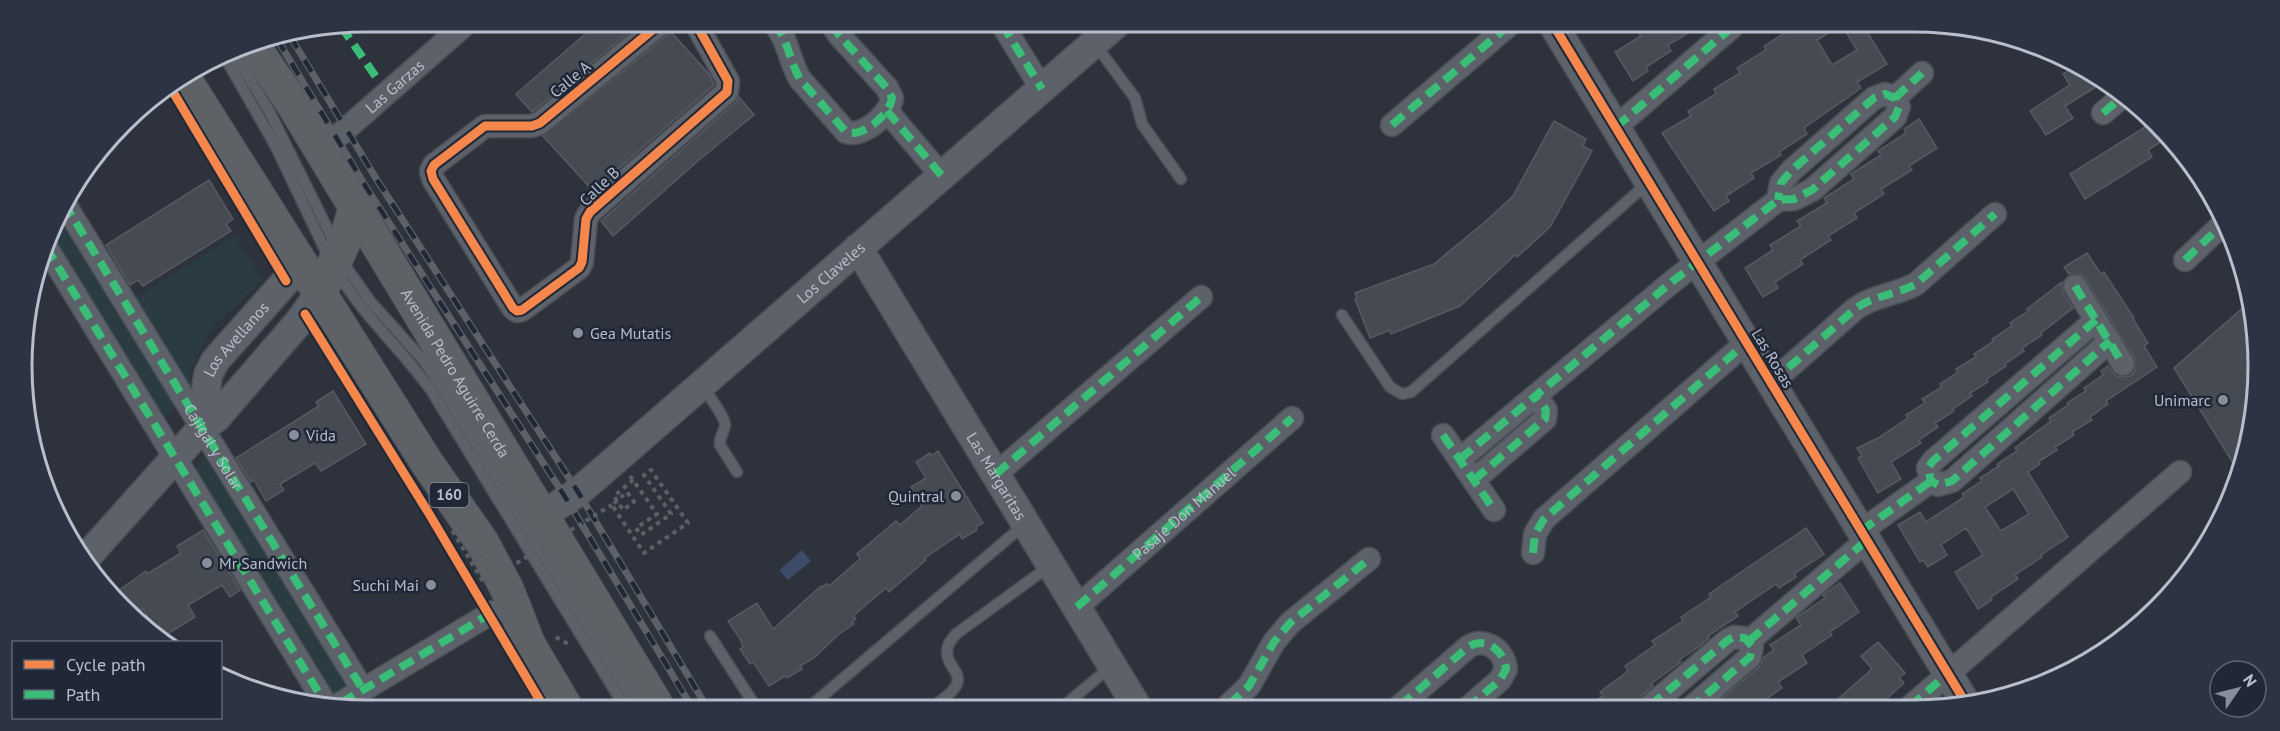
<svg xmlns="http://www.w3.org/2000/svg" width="2280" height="731" viewBox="0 0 2280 731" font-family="'PT Sans',sans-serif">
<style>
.green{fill:#2a3c41}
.water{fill:#3c4b66}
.building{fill:#464a52;stroke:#555a63;stroke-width:1.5;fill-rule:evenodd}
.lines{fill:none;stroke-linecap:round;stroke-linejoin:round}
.service-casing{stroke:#494d54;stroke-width:13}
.minor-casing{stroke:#494d54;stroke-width:25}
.tertiary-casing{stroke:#494d54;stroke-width:31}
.trunk-casing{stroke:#4a4e57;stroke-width:35}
.path{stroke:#5a6066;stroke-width:4;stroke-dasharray:4.5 4.5;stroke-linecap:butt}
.service{stroke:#5d6169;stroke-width:10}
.minor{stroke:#5d6169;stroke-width:22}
.tertiary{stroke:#5d6169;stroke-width:28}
.trunk{stroke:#5e6266;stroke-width:33}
.rail-casing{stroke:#5c6067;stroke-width:7}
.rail{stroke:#202837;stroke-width:4.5;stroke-dasharray:14;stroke-linecap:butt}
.path-bridge{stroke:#5a6066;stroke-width:4;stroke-dasharray:4.5 4.5;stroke-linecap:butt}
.quiet{stroke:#3abd76;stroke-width:8;stroke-dasharray:15 8;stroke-linecap:butt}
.cycleway-casing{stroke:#202837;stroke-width:13}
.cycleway{stroke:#f5874c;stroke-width:9}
.poi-dot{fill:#878d99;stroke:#202837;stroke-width:2}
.labels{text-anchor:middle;stroke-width:5;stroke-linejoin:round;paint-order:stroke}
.shield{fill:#202837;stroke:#8a919f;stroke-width:1.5}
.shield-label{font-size:15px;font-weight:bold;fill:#b8becb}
.street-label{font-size:16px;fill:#b8becb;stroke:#202837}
.poi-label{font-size:16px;fill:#b8becb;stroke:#202837;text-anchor:start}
.rim{fill:none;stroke:#b8becb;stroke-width:3}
</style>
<rect width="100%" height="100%" fill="#2d323c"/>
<!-- green -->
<g class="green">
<polygon points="59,210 177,405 162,421 49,238"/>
<polygon points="235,236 263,280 216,324 208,335 190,371 192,389 135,297"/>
<polygon points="208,451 350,687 330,698 193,473"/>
</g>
<!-- water -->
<polygon class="water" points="802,550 811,561 788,580 779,570"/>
<!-- building -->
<g class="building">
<polygon points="599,22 641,22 532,112 516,94"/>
<polygon points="1647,26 1698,27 1668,45 1671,51 1646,67 1648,71 1633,81 1615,52 1641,36 1638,32"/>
<polygon points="1794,27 1838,27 1817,40 1832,65 1857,50 1843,27 1864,27 1887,64 1857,82 1861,88 1804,128 1807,134 1779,152 1781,155 1751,173 1754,178 1726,196 1729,201 1714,211 1662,133 1691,116 1688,111 1716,94 1714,89 1740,73 1737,68 1766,50 1764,46"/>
<polygon points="671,32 709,74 714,85 593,191 543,136"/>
<polygon points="2075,66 2107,80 2065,106 2073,118 2046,135 2030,111 2070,85 2063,74"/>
<polygon points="739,97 754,115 699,160 613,236 601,221 736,102"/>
<polygon points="1919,119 1937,148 1909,166 1912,170 1881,189 1884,194 1854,213 1857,218 1828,236 1831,240 1800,260 1803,264 1775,282 1778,288 1763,297 1745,268 1773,250 1770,245 1801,226 1797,221 1827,203 1824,198 1854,179 1851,174 1881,155 1878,151 1906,133 1904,129"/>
<polygon points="1554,121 1586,139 1583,146 1592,151 1550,227 1517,257 1515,255 1460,306 1391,334 1390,330 1370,338 1355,299 1357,298 1355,293 1434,264 1486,221 1513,196"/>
<polygon points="2150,124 2165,139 2148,150 2152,157 2085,199 2070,174"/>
<polygon points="209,180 233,219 226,224 231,231 143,286 138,280 130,285 106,245"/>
<path d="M2087 253 2101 274 2104 272 2134 318 2133 319 2148 343 2144 346 2157 367 2106 401 2108 404 2090 417 2092 420 2072 432 2074 435 2055 447 2057 450 2038 462 2040 464 2028 472 2068 537 2041 555 2042 557 2015 575 2018 579 1991 597 1992 600 1978 609 1955 572 1983 555 1966 528 1941 545 1947 555 1928 567 1923 560 1920 562 1898 525 1920 512 1926 522 1964 497 1962 494 1982 481 1980 478 1999 466 1997 464 2017 451 2015 448 2051 421 2049 418 2068 405 2067 403 2086 391 2084 388 2103 375 2101 371 2108 366 2116 376 2123 377 2130 376 2135 371 2136 364 2134 357 2086 279 2081 274H2069L2064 267ZM2013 489 2029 514 2001 531 1985 507Z"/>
<polygon points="2062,282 2063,293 2073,308 2041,333 2042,335 2022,348 2024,351 2005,364 2006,366 1987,379 1988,382 1970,393 1972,396 1953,409 1954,411 1935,423 1938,427 1919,440 1921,443 1891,462 1901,479 1878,493 1858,458 1862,456 1857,448 1878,438 1908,418 1906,415 1925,403 1922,399 1942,387 1940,384 1958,372 1956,369 1976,357 1974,354 1994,341 1992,339 2012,326 2010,323 2028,311 2027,309"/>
<polygon points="2252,300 2252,433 2238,471 2174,368"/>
<polygon points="333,391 366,444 321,471 315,463 280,484 284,490 266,501 254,480 251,482 236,458 319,406 316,402"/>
<polygon points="938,451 983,523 976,527 977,530 962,539 960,534 925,558 926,560 889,592 886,588 853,616 856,619 852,622 854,624 839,634 814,658 800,666 802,669 787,678 785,676 769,686 753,662 750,664 740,649 743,647 740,639 728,621 757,603 773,629 821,586 822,587 827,584 829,586 860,559 857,554 896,521 900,525 922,506 911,487 926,478 916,462 930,453 931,456"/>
<polygon points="1806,528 1824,554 1794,574 1796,577 1779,588 1776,584 1735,612 1738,616 1708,636 1709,638 1700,646 1679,660 1681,662 1651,684 1653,686 1629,706 1587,706 1603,696 1600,692 1628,671 1625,666 1655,645 1652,641 1683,621 1681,617 1711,597 1709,594"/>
<polygon points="203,530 240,590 230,597 222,585 188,605 195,617 161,638 143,609 135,613 115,593 146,571 147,574 181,553 177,546"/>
<polygon points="1840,583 1859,612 1830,632 1832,635 1802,655 1807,663 1778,682 1782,688 1754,707 1724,706 1720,700 1759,667 1764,657 1774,650 1770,645 1801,625 1796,618 1825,598 1823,595"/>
<polygon points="1878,642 1905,673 1899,678 1904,683 1877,707 1829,707 1872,669 1861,656"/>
</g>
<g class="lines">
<!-- service casing -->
<g class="service-casing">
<g id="service">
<polyline points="1095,44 1135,98 1142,124 1181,179"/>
<polyline points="231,49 268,109 348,270 370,301 424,361 440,385 635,704"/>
<polyline points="223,54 275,145 329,258"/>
<path d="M337 272C363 315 401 349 431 390L623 704"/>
<polyline points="1342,315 1390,387 1402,394 1411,392 1648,183"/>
<path d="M702 385C707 394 725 416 725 425 724 433 719 437 720 445L737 472"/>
<polyline points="710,636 754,704"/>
<polyline points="813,704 1025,524"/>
<path d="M935 705C982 673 941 673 948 646 949 642 954 637 956 634L1051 565"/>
<polyline points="1065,705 1110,667"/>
</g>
</g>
<!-- minor casing -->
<g class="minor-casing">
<g id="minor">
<polyline points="662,22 540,123 532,126 485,126 434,165 431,171 433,179 513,308 517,311 522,310 579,268 582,262 586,219 590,212 727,92 728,81 695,22"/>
<path d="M774 23C788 39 789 60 800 79L846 132C862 138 890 115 892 98L887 88 839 35 831 23"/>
<polyline points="1002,24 1042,89"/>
<polyline points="1895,98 1922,73"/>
<polyline points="887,111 942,176"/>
<polyline points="2103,113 2123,96"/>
<polyline points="1392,125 1508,26"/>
<polyline points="1616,127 1732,27"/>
<path id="s1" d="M321 151 469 21"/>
<polyline points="64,203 363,690"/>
<polyline points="46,247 325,703"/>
<polyline points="2185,260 2222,225"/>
<polyline points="2075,286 2123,364"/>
<polyline points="2096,320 1933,461 1928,468 1931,481 1938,485 1952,481 2110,341"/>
<path d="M1771 383 1855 309C1874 295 1896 295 1916 284L1995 214"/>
<polyline points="1443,435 1494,510"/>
<polyline points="1460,459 1673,281 1778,200 1794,199 1812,190 1895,117 1899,107 1895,98 1885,94 1874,98 1792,170 1781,183 1778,200"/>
<polyline points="996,474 1201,297"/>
<polyline points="1474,480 1545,419 1546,410 1535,396"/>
<polyline points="1861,531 1931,481"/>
<polyline points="1533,553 1535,534 1544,519 1747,342"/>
<path id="s2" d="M1077 607 1292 418"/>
<polyline points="1749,641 1867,540"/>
<polyline points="341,703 493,612"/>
<polyline points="1229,705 1249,686 1274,642 1290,623 1369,559"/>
<path d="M1400 706 1468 647C1485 636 1504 650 1506 669L1500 680 1470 706"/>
<polyline points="1650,706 1728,640 1734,637 1745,638 1752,646 1750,657 1693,706"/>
<polyline points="1910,707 2180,472"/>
</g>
</g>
<!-- tertiary casing -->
<g class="tertiary-casing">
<g id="tertiary">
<polyline points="1554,26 1967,705"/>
<path id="s3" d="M858 248 1136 705"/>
<path id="s4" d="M201 429 208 375 215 361 302 263"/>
<path id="s5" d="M542 516 578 492 598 475 1116 24"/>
<polyline points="83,561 201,429 216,418 298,323 320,293"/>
</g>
</g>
<!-- trunk casing -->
<g class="trunk-casing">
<g id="trunk">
<path id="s6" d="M252 44 291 101 656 704"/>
<polyline points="184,78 427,463 482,542 507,589 529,645 564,704"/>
<polyline points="320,293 347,236 355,208"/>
</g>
</g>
<!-- path -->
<g class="path">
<polyline points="630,476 657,514 636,528 641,535 671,514 644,475 651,470 688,523 644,553 612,505 627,492 634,502 623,510 614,496 633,480"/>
<polyline points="556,637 568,644 570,642"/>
</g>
<!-- service -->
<use href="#service" class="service"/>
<!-- minor -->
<use href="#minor" class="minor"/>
<!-- tertiary -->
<use href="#tertiary" class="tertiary"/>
<!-- trunk -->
<use href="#trunk" class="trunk"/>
<!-- rail casing -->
<g class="rail-casing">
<g id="rail">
<polyline points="290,36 377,180 578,492 705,704"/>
<polyline points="277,39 366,187 567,500 690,704"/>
</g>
</g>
<!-- rail -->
<use href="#rail" class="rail"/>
<!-- path-bridge -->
<polyline class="path-bridge" points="485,566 461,527 453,532 484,583 612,505"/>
<!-- quiet -->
<g class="quiet">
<path d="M774 23C788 39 789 60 800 79L846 132C862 138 890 115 892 98L887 88 839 35 831 23"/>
<polyline points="1002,24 1042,89"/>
<polyline points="341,26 376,77"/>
<polyline points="1895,98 1922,73"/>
<polyline points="887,111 942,176"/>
<polyline points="2103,113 2123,96"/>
<polyline points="1392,125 1508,26"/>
<polyline points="1616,127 1732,27"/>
<path id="s7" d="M64 203 363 690"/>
<polyline points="46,247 325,703"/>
<polyline points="2185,260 2222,225"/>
<polyline points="2075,286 2123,364"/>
<polyline points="2096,320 1933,461 1928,468 1931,481 1938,485 1952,481 2110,341"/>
<path d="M1771 383 1855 309C1874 295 1896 295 1916 284L1995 214"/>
<polyline points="1443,435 1494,510"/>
<polyline points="1460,459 1673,281 1778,200 1794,199 1812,190 1895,117 1899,107 1895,98 1885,94 1874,98 1792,170 1781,183 1778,200"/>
<polyline points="996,474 1201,297"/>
<polyline points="1474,480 1545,419 1546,410 1535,396"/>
<polyline points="1861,531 1931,481"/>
<polyline points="1533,553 1535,534 1544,519 1747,342"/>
<polyline points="1077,607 1292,418"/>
<polyline points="1749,641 1867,540"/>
<polyline points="341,703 493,612"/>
<polyline points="1229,705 1249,686 1274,642 1290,623 1369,559"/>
<path d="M1400 706 1468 647C1485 636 1504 650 1506 669L1500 680 1470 706"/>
<polyline points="1650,706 1728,640 1734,637 1745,638 1752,646 1750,657 1693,706"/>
<polyline points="1910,707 1948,673"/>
</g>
<!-- cycleway casing -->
<g class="cycleway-casing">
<g id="cycleway">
<polyline points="662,22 540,123 532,126 485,126 434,165 431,171 433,179 513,308 517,311 522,310 579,268 582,262 586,219 590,212 727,92 728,81 695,22"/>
<polyline points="1554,26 1967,705"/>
<polyline points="170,87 286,281"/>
<polyline points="305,314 428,512 542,704"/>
</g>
</g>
<!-- cycleway -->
<use href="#cycleway" class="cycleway"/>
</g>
<!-- markers -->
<g class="poi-dot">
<circle cx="578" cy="333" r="6"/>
<circle cx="2223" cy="400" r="6"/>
<circle cx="294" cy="435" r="6"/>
<circle cx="956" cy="496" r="6"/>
<circle cx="207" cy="563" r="6"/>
<circle cx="431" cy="585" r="6"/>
</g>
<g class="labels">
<!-- shield labels -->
<rect class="shield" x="429.5" y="483" width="39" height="24" rx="4.5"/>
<g class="shield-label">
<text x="449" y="500">160</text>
</g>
<!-- street labels -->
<g class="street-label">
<text transform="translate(570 79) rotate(-40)" y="6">Calle A</text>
<text dy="6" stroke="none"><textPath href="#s1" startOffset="98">Las Garzas</textPath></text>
<text transform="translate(599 186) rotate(-44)" y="6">Calle B</text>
<text dy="6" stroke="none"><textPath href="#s5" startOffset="378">Los Claveles</textPath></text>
<text dy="6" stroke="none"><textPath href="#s4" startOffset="100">Los Avellanos</textPath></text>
<text transform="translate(1773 358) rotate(59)" y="6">Las Rosas</text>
<text dy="6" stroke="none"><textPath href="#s6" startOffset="387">Avenida Pedro Aguirre Cerda</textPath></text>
<text dy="6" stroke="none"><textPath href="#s7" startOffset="286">Cajigal y Solar</textPath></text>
<text dy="6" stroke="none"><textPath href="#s3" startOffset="267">Las Margaritas</textPath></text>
<text dy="6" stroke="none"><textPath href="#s2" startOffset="142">Pasaje Don Manuel</textPath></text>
</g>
<!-- poi labels -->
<g class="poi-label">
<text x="590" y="339">Gea Mutatis</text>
<text x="2211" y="406" text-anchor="end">Unimarc</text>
<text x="306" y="441">Vida</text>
<text x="944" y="502" text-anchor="end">Quintral</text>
<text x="219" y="569">Mr Sandwich</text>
<text x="419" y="591" text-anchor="end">Suchi Mai</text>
</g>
</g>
<!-- crop -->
<path d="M0 0H2280V731H0ZM366 32H1914A334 334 0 0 1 2248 366V366A334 334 0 0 1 1914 700H366A334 334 0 0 1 32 366V366A334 334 0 0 1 366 32Z" fill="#2c3443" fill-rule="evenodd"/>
<path class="rim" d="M366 32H1914A334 334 0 0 1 2248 366V366A334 334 0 0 1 1914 700H366A334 334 0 0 1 32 366V366A334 334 0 0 1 366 32Z"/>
<!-- legend -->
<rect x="12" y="641" width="210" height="78" fill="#202837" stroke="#5d6472" stroke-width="1.5"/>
<rect x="24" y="660" width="30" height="9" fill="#f5874c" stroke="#5d6472" stroke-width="1.5"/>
<text x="66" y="671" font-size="18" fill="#b8becb">Cycle path</text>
<rect x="24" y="690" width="30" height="9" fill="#3abd76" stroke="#5d6472" stroke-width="1.5"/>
<text x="66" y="701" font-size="18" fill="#b8becb">Path</text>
<!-- north arrow -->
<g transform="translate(2238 689) rotate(55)"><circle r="28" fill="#202837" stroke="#5d6472" stroke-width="1.5"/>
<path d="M0-4.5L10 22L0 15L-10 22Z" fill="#878d99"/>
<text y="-9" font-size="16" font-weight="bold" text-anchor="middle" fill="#b8becb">N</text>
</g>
</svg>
